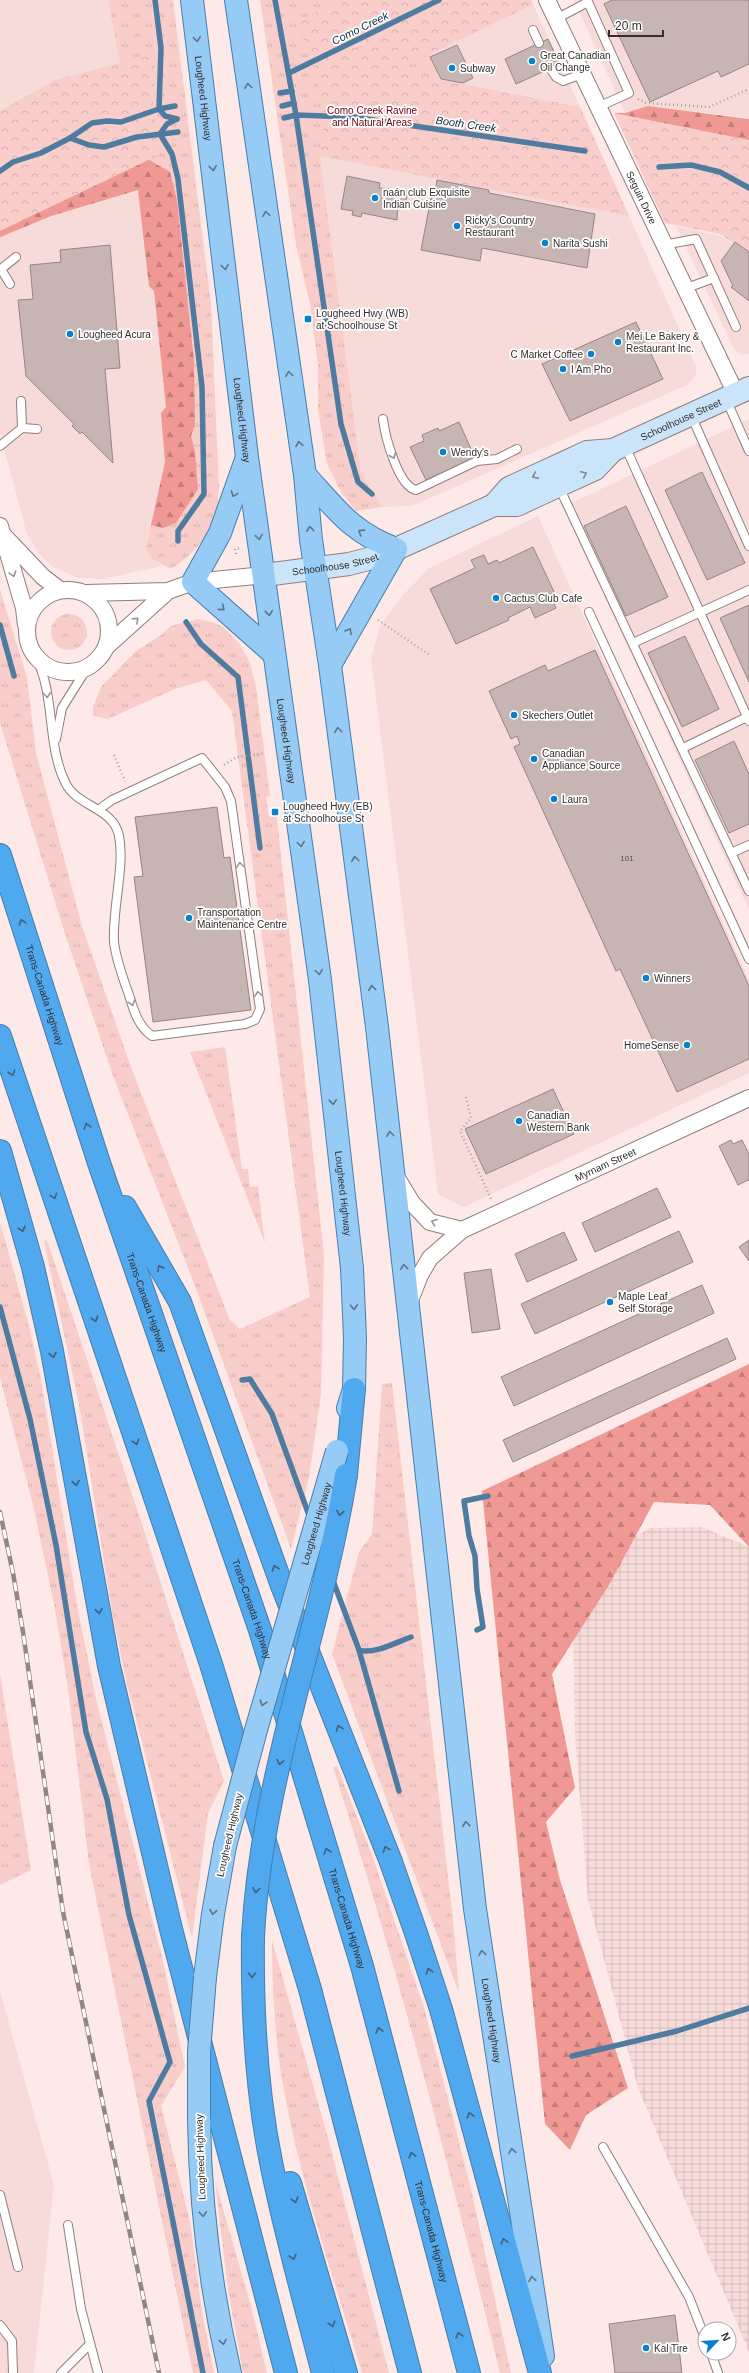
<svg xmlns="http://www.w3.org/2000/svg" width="749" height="2373" viewBox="0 0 749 2373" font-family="Arial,sans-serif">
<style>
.built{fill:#f7dbd9}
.industrial{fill:url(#industrial-grid)}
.grass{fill:url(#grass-tufts)}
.forest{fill:url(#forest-firs)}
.park{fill:url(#park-crowns)}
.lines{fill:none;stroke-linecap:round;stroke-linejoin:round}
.stream{stroke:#4e7ba0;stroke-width:5.5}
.building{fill:#c7b5b3;stroke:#978584}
.lane-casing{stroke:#8f7e7d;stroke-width:10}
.street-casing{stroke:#8f7e7d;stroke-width:18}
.secondary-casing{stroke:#8f7e7d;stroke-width:24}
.primary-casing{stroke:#477eaa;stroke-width:24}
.highway-casing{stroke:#477eaa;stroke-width:24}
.path{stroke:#afa09f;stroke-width:2.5;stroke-dasharray:1 3;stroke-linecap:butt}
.lane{stroke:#fff;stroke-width:8}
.street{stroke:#fff;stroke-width:16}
.secondary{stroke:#cae5fa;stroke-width:22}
.primary{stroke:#96cbf5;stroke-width:22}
.highway{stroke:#50a9ee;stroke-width:22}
.rail-casing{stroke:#928584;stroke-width:4.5}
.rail{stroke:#fff;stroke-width:3;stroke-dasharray:9;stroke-linecap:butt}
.primary-bridge-casing{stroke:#477eaa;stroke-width:24;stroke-linecap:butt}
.highway-bridge-casing{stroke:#477eaa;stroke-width:24;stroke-linecap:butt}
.primary-bridge{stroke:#96cbf5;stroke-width:22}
.highway-bridge{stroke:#50a9ee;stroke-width:22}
.oneway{stroke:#617487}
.oneway2{stroke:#9a9696}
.oneway3{stroke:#808994}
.oneway4{stroke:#405f7a}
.poi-dot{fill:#0881ca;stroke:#fff;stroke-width:1.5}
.labels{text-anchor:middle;stroke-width:3.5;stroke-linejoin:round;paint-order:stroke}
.number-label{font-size:8px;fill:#5a4f4e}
.poi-label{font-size:10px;fill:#352d2d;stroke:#fff;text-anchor:start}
.street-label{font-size:10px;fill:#352d2d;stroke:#fff}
.park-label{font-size:10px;fill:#6b0010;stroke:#fff}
.water-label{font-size:11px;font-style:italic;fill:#0e2c42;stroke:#fff}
</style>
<defs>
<pattern id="industrial-grid" width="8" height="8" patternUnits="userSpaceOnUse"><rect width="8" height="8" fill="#f7dbd9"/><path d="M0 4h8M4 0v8" fill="none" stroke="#d4bcbb"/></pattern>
<pattern id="grass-tufts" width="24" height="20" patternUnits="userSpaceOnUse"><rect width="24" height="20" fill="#f9cdca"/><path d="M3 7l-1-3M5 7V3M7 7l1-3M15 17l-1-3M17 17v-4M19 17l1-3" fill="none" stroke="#d6b0ae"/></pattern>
<pattern id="forest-firs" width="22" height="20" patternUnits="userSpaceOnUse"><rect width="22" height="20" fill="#f09894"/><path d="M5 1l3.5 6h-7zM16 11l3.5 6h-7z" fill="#c37c79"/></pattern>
<pattern id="park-crowns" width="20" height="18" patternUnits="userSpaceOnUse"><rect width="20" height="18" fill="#f9cdca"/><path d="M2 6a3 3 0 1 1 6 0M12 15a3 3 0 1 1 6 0" fill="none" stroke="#d6b0ae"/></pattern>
</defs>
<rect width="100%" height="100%" fill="#fdeae8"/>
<!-- built -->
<g class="built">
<polygon points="0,0 108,0 121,64 55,80 0,111"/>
<polygon points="574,0 749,0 749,118 649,106 625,113"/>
<polygon points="533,4 580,107 440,80 429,55"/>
<polygon points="319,156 629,216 696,366 696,375 687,385 412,506 382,507 361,473"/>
<polygon points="138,190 149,286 154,290 166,407 161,413 165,462 146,548 151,559 162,566 103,579 78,578 53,567 39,554 27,534 0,434 0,238 51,216"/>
<polygon points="676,226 721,236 749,255 749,354 741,355 734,349"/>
<polygon points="749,419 749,910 563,507"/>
<polygon points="538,516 749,980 749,1073 464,1207 438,1194 371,658 380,626 403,595 429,568"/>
<polygon points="0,1991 54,2185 34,2373 0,2373"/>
</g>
<!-- industrial -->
<polygon class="industrial" points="702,1527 749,1547 749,2352 638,2088 588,1899 575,1736 572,1572 650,1528"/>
<!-- grass -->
<g class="grass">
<path d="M108 0H173L211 304 219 487 218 506C210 535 196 553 171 569L151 559 146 548 165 462 161 413 166 407 154 291 149 286 138 190 51 216 0 238V111L55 80 120 64Z"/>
<polygon points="260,0 531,0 533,4 429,55 440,80 580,107 629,216 320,156 361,473 382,507 356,511 342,494 327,464 318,410 318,365 310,304 296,245"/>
<polygon points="0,590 27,677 36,753 82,926 132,1070 230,1320 240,1329 310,1297 232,711 206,680 175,689 108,719 93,716 93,707 101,687 136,651 161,635 171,626 198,619 215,623 224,628 239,643 250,663 256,687 270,796 266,797 269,817 276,816 277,818 324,1255 321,1395 309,1477 291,1549 198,1294 112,1073 65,934 0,723"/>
<circle cx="69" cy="632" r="18"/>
<polygon points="225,1047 242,1169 248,1169 250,1187 258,1186 265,1243 190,1052"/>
<polygon points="0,1222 29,1326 41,1379 77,1605 96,1699 162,1957 185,2067 161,2106 190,2221 202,2311 214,2373 193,2373 89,1864 68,1688 54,1604 33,1505 0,1378"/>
<polygon points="47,1240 144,1530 224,1781 208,1813 192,1938 126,1680 112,1612 79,1404 44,1241"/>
<polygon points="392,1383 454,1929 459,1993 332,1654 359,1552 372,1534 382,1384"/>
<polygon points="0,1674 31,1870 0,1885"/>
<path d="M337 1766 371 1852 424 2007 470 2184 511 2373H500C450 2170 397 1966 333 1767Z"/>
<path d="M272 1940 328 2138 389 2373H362C332 2272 296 2171 280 2067 274 2025 272 1982 272 1940Z"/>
<polygon points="215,2181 251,2306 267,2373 243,2373 228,2290"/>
</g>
<!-- forest -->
<g class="forest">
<polygon points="648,106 749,119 749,188 614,113 625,113"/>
<polygon points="146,158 170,172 177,200 194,361 195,425 191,436 195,452 198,489 176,523 163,528 151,525 165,462 161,413 166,407 154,291 149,286 138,190 51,216 0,237 0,183"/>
<polygon points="749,1364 749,1547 710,1505 654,1502 609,1585 552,1674 575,1788 546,1822 560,1880 628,2088 586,2115 570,2150 545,2124 482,1491"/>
</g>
<!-- park -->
<g class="park">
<polygon points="344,0 531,0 533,4 396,71 580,107 629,216 319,156 324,125 318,80 297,21"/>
<polygon points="156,54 153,107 159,155 0,231 0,111 55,80"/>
<polygon points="614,113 749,140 749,254 720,234 665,223"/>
</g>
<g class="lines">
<!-- stream -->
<g class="stream">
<polyline points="275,0 296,115 341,424 358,482 372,494"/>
<polyline points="289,73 439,0"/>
<polyline points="280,93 292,91"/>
<polyline points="282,106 294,103"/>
<polyline points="159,109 165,116 177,119"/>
<polyline points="159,109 175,106"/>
<polyline points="284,118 296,115 353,117 585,151"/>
<polyline points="160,134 172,154 178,179 202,387 204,494 178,531 178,541"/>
<polyline points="160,134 167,124 177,119"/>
<polyline points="70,138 92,123 107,121 121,122 159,109 161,48 155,0"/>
<polyline points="659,167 691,165 720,172 749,188"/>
<polyline points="0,171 13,162 41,153 70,138 89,145 104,147 137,137 178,132"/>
<polyline points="186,622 201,644 238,677 260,848"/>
<polyline points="0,625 14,676"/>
<polyline points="0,1307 30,1419 56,1545 86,1732 107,1799 129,1915 170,2062 149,2101 203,2373"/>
<polyline points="242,1380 250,1379 272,1414 310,1518"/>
<path d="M332 1578 359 1650C373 1655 397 1642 411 1637"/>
<polyline points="477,1630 483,1627 477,1589 475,1556 469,1536 464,1501 488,1496"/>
<polyline points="359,1650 399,1791"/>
<polyline points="572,2056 677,2031 749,2008"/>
</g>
</g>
<!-- building -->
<g class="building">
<polygon points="612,0 749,0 749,64 721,77 718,71 650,102 604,4"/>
<polygon points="548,39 560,64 516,84 505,59"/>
<polygon points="457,45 473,78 463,83 441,79 430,57"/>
<polygon points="347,176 380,183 379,188 408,191 405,207 398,205 397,220 362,213 361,217 352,215 353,211 341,209"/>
<polygon points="437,180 489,190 489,193 595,214 587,268 482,248 480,261 421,250 431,198 434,198"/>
<polygon points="735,242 749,252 749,301 731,287 733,286 721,261"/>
<polygon points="110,245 120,368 105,369 113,463 82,432 80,434 72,426 74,424 26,376 18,300 33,299 30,265 61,262 60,250"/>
<polygon points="636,322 663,379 570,421 542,364"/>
<polygon points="459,422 475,458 426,480 410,447 424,441 422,435 438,428 439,431"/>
<polygon points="702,472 745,563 707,580 665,490"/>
<polygon points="626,506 668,597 626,616 584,526"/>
<polygon points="533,547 556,596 552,598 556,608 535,618 530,607 508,618 509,620 456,644 430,589 475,568 471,560 484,555 488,564 497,560 499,563"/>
<polygon points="749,605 749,682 720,618"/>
<polygon points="685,636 719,709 682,727 648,653"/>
<polygon points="595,650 749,986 749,1059 677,1092 620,969 616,971 514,747 520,744 517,736 511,739 489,691 545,665 548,671"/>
<polygon points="734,741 749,774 749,824 729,833 695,760"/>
<polygon points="217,807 224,858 230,857 251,1010 153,1022 134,877 143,876 135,817"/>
<polygon points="553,1089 574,1134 486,1174 465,1129"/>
<polygon points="731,1140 733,1144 742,1140 749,1154 749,1181 748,1180 738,1185 719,1146"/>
<polygon points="657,1188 671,1217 595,1252 582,1223"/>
<polygon points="679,1231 693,1262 535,1334 521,1304"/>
<polygon points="564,1232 577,1260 527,1282 515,1254"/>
<polygon points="749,1240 749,1261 739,1247"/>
<polygon points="491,1269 500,1329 472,1333 464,1273"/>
<polygon points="702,1285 714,1313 514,1406 501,1377"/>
<polygon points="727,1338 736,1359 513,1462 503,1440"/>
<polygon points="675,2315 682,2373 615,2373 609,2324"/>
</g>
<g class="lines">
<!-- lane casing -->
<g class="lane-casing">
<g id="lane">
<polyline points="556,19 588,2 629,93 598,107"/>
<polyline points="533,30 539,43"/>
<polyline points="550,68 556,77 563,81 582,74"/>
<polyline points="663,245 696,239 736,327"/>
<polyline points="1,269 10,284"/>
<polyline points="0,270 16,257"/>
<polyline points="684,289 714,278"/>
<polyline points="726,399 749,451"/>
<polyline points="21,401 22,428"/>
<polyline points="691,415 749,546"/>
<path d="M383 419C385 436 398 486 416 490L477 461 497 459 517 449"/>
<polyline points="0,446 22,428 37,429"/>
<polyline points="625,446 749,721"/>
<polyline points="559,487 749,891"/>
<polyline points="589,612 749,959"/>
<polyline points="633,643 749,590"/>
<path d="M36 658C56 696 46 745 66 784 78 807 114 808 119 836 125 866 112 910 114 942 116 960 123 978 129 995 134 1011 138 1026 152 1036L245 1024 255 1020 260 1009 231 801 225 787 202 758 112 800 98 810"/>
<polyline points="56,739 62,708 87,668"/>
<polyline points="683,748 749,716"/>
<polyline points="731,853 749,845"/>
<polyline points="603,2147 689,2297 705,2338"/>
<polyline points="0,2195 18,2267"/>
<polyline points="68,2225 81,2309 98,2373"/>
<polyline points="0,2325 12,2341 13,2373"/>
<polyline points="711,2353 718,2373"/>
<polyline points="61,2373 90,2344"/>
</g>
</g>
<!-- street casing -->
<g class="street-casing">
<g id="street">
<path id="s1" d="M547 0 736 394"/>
<polyline points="0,526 24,608 26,625"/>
<polyline points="5,537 43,577 60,590"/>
<circle cx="68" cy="631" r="41"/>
<polyline points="86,593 168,591 193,582 265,575"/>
<polyline points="107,646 168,591"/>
<polyline points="395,1175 412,1203 430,1222 462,1230"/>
<path id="s2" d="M409 1303 420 1275 430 1258 462 1230 749 1098"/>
</g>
</g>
<!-- secondary casing -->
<g class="secondary-casing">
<g id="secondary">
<path id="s3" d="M494 505 509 488 570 460 587 452 613 450 749 388"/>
<path id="s4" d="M265 575 349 564 372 558 396 549 494 505H517L536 496 595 469 613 450"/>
</g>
</g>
<!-- primary casing -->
<g class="primary-casing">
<g id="primary">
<path id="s5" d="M192 0 247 457 320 980 352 1268 355 1338 354 1389 348 1408"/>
<path id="s6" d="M236 0 305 475 311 540 330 665 377 1027 475 1909 543 2356"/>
<polyline points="246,460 220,533 193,582 273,653"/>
<path d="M305 475C336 509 352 533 396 549L330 665"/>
<polyline points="205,1977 213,1914 225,1846"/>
<path d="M199 2119C200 2207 210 2287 230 2373"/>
</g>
</g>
<!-- highway casing -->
<g class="highway-casing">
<g id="highway">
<path id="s7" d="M0 855 99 1163 260 1630 362 1966 469 2373"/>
<polyline points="0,1036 211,1664 310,1989 410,2373"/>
<polyline points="0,1151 33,1267 52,1351 109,1666 171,1929 286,2373"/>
<polyline points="125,1207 180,1302 281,1583 391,1862 416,1933 441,2009 540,2373"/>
<polyline points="346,1475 354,1389"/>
<path d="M253 1936C252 2010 256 2088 271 2162 285 2233 305 2303 323 2373"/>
<polyline points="290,2183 346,2373"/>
</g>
</g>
<!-- path -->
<g class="path">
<polyline points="638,99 646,103 709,107 749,89"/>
<polyline points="236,554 235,549 241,548"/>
<polyline points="378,620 431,656"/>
<polyline points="114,755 125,781"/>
<polyline points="224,765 237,757 265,753"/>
<polyline points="466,1097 471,1118 460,1131 491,1199"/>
</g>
<!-- lane -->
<use href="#lane" class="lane"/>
<!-- street -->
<use href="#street" class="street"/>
<!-- secondary -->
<use href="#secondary" class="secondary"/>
<!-- primary -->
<use href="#primary" class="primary"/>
<!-- highway -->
<use href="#highway" class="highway"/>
<!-- rail casing -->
<g class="rail-casing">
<polyline id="rail" points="0,1512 13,1573 23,1632 63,1912 159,2373"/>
</g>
<!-- rail -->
<use href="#rail" class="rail"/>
<!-- primary-bridge casing -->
<g class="primary-bridge-casing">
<g id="primary-bridge">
<path id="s8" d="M225 1846 256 1730 337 1451"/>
<polyline points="199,2119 199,2052 205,1977"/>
</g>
</g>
<!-- highway-bridge casing -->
<g class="highway-bridge-casing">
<path id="highway-bridge" d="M253 1936C261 1779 321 1630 346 1475"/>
</g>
<!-- primary-bridge -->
<use href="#primary-bridge" class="primary-bridge"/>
<!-- highway-bridge -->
<use href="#highway-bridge" class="highway-bridge"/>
</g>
<!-- one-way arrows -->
<defs><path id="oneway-chevron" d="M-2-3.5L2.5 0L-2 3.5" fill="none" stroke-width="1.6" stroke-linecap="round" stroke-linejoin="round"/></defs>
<g class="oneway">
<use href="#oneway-chevron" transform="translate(197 39) rotate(82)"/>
<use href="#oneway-chevron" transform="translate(248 86) rotate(-98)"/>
<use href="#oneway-chevron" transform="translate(213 168) rotate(83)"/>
<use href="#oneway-chevron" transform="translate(266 214) rotate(-98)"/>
<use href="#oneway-chevron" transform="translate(225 267) rotate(83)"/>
<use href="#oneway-chevron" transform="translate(289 374) rotate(-98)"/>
<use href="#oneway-chevron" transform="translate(299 444) rotate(-99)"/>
<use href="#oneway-chevron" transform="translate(234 494) rotate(110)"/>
<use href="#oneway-chevron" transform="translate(310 529) rotate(-96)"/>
<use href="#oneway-chevron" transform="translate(361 532) rotate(-147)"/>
<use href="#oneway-chevron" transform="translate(259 537) rotate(81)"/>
<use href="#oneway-chevron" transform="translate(222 608) rotate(41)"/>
<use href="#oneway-chevron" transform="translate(269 613) rotate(84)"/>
<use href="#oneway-chevron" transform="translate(349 631) rotate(-61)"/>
<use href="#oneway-chevron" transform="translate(338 730) rotate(-97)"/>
<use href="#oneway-chevron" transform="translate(301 844) rotate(82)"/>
<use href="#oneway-chevron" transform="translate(355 859) rotate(-97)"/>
<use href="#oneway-chevron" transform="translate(319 972) rotate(82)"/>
<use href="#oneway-chevron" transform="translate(372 988) rotate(-97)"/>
<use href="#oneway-chevron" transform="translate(333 1102) rotate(84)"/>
<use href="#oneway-chevron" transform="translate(390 1134) rotate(-97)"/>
<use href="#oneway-chevron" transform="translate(404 1267) rotate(-96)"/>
<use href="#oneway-chevron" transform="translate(354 1307) rotate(87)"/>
<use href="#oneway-chevron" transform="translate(263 1703) rotate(106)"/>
<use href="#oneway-chevron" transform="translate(466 1824) rotate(-96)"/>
<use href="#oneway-chevron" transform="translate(213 1912) rotate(99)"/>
<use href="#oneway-chevron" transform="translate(482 1953) rotate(-99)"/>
<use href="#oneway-chevron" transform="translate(512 2151) rotate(-99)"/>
<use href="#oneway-chevron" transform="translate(203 2214) rotate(84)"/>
<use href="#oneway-chevron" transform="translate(532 2279) rotate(-99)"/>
<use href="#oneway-chevron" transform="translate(223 2342) rotate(79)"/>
</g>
<g class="oneway2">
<use href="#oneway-chevron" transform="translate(393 456) rotate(67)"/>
<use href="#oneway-chevron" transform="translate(13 574) rotate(72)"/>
<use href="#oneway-chevron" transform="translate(136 620) rotate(-42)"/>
<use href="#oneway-chevron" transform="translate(47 695) rotate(85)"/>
<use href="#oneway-chevron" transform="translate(240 865) rotate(-98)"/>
<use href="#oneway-chevron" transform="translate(258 994) rotate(-98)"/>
<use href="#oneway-chevron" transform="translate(132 1003) rotate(72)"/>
<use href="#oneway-chevron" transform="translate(434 1222) rotate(-160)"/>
</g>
<g class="oneway3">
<use href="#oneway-chevron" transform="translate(584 474) rotate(-25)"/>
<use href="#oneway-chevron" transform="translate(535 476) rotate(155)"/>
</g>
<g class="oneway4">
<use href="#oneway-chevron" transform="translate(22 922) rotate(-108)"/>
<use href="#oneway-chevron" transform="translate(12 1073) rotate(71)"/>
<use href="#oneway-chevron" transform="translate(87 1126) rotate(-108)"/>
<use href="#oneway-chevron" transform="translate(54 1196) rotate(71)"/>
<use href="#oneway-chevron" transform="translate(22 1229) rotate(74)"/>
<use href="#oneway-chevron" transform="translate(160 1268) rotate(-120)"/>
<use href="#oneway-chevron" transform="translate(95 1319) rotate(72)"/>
<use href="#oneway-chevron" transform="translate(53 1355) rotate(79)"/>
<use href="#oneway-chevron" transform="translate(136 1442) rotate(72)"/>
<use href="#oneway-chevron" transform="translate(76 1483) rotate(80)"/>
<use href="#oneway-chevron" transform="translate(340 1513) rotate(101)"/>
<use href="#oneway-chevron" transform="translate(275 1568) rotate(-110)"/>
<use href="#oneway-chevron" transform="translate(99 1611) rotate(80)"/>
<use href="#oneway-chevron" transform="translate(339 1728) rotate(-111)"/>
<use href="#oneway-chevron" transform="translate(280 1762) rotate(103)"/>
<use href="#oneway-chevron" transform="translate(386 1849) rotate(-111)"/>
<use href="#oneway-chevron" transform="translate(327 1851) rotate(-107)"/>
<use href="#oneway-chevron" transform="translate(256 1890) rotate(97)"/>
<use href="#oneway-chevron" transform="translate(429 1971) rotate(-108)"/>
<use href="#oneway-chevron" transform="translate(252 1975) rotate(89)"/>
<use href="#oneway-chevron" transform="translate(379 2030) rotate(-105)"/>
<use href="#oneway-chevron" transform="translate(470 2115) rotate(-105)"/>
<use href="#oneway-chevron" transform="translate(412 2155) rotate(-105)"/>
<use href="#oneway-chevron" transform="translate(295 2200) rotate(74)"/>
<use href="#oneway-chevron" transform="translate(504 2241) rotate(-105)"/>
<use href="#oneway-chevron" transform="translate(293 2257) rotate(76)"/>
<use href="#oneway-chevron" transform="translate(332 2324) rotate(73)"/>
<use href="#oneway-chevron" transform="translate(459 2335) rotate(-105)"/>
</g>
<!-- markers -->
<g class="poi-dot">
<circle cx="532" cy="61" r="4"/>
<circle cx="452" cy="68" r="4"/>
<circle cx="375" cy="198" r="4"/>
<circle cx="457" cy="226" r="4"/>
<circle cx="545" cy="243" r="4"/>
<rect x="304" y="315" width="8" height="8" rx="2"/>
<circle cx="70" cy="334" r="4"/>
<circle cx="618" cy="342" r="4"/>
<circle cx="591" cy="354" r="4"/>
<circle cx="563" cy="369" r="4"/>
<circle cx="443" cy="452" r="4"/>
<circle cx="496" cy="598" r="4"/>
<circle cx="514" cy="715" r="4"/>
<circle cx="534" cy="759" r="4"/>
<circle cx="554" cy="799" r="4"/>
<rect x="271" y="808" width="8" height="8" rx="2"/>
<circle cx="189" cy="918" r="4"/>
<circle cx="646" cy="978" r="4"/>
<circle cx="687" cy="1045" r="4"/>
<circle cx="519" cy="1121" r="4"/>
<circle cx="610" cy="1302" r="4"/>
<circle cx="646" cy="2348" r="4"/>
</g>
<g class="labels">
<!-- number labels -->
<g class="number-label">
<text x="627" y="861">101</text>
</g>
<!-- poi labels -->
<g class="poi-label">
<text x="540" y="59">Great Canadian<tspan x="540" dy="12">Oil Change</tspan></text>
<text x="460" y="72">Subway</text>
<text x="383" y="196">naán club Exquisite<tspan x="383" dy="12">Indian Cuisine</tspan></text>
<text x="465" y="224">Ricky's Country<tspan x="465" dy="12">Restaurant</tspan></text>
<text x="553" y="247">Narita Sushi</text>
<text x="316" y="317">Lougheed Hwy (WB)<tspan x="316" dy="12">at Schoolhouse St</tspan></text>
<text x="78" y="338">Lougheed Acura</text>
<text x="626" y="340">Mei Le Bakery &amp;<tspan x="626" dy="12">Restaurant Inc.</tspan></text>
<text x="583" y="358" text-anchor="end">C Market Coffee</text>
<text x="571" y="373">I Am Pho</text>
<text x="451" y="456">Wendy's</text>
<text x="504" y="602">Cactus Club Cafe</text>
<text x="522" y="719">Skechers Outlet</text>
<text x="542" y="757">Canadian<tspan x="542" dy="12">Appliance Source</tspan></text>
<text x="562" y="803">Laura</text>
<text x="283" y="810">Lougheed Hwy (EB)<tspan x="283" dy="12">at Schoolhouse St</tspan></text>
<text x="197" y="916">Transportation<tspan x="197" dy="12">Maintenance Centre</tspan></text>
<text x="654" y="982">Winners</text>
<text x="679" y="1049" text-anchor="end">HomeSense</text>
<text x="527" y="1119">Canadian<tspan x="527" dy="12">Western Bank</tspan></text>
<text x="618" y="1300">Maple Leaf<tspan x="618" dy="12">Self Storage</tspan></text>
<text x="654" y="2352">Kal Tire</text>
</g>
<!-- street labels -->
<g class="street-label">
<text dy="4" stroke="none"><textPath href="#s5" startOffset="99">Lougheed Highway</textPath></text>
<text dy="4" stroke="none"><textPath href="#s1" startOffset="219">Seguin Drive</textPath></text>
<text dy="4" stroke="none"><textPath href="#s3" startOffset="209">Schoolhouse Street</textPath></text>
<text dy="4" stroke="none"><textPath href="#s5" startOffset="423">Lougheed Highway</textPath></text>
<text dy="4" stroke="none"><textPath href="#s4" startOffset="71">Schoolhouse Street</textPath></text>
<text dy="4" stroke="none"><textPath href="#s5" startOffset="747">Lougheed Highway</textPath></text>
<text dy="4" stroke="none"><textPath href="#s7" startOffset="147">Trans-Canada Highway</textPath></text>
<text dy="4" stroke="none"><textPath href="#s2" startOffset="250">Myrnam Street</textPath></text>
<text dy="4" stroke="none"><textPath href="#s5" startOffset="1203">Lougheed Highway</textPath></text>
<text dy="4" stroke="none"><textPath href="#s7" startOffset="471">Trans-Canada Highway</textPath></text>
<text dy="4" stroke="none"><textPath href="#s8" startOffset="335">Lougheed Highway</textPath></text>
<text dy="4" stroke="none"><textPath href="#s7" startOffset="795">Trans-Canada Highway</textPath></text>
<text transform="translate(229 1835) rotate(-77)" y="4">Lougheed Highway</text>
<text dy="4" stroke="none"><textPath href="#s7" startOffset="1119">Trans-Canada Highway</textPath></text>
<text dy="4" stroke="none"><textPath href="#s6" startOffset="2037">Lougheed Highway</textPath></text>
<text transform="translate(200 2157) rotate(-92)" y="4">Lougheed Highway</text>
<text dy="4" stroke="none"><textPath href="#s7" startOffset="1443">Trans-Canada Highway</textPath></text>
</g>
<!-- park labels -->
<g class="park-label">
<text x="372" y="114">Como Creek Ravine<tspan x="372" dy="12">and Natural Areas</tspan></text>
</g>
<!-- water labels -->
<g class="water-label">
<text transform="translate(360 28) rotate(-26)" y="4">Como Creek</text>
<text transform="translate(466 124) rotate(8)" y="4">Booth Creek</text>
</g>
</g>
<!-- north arrow -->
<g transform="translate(717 2341) rotate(65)"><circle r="19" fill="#ffffff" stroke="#aeabab"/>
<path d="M0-3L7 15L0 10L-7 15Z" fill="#0881ca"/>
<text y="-6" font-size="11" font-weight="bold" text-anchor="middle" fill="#352d2d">N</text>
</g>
<!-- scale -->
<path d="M609 30v6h54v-6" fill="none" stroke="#352d2d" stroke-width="2"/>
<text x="615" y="30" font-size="12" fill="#352d2d" stroke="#ffffff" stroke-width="3" paint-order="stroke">20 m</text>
</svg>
